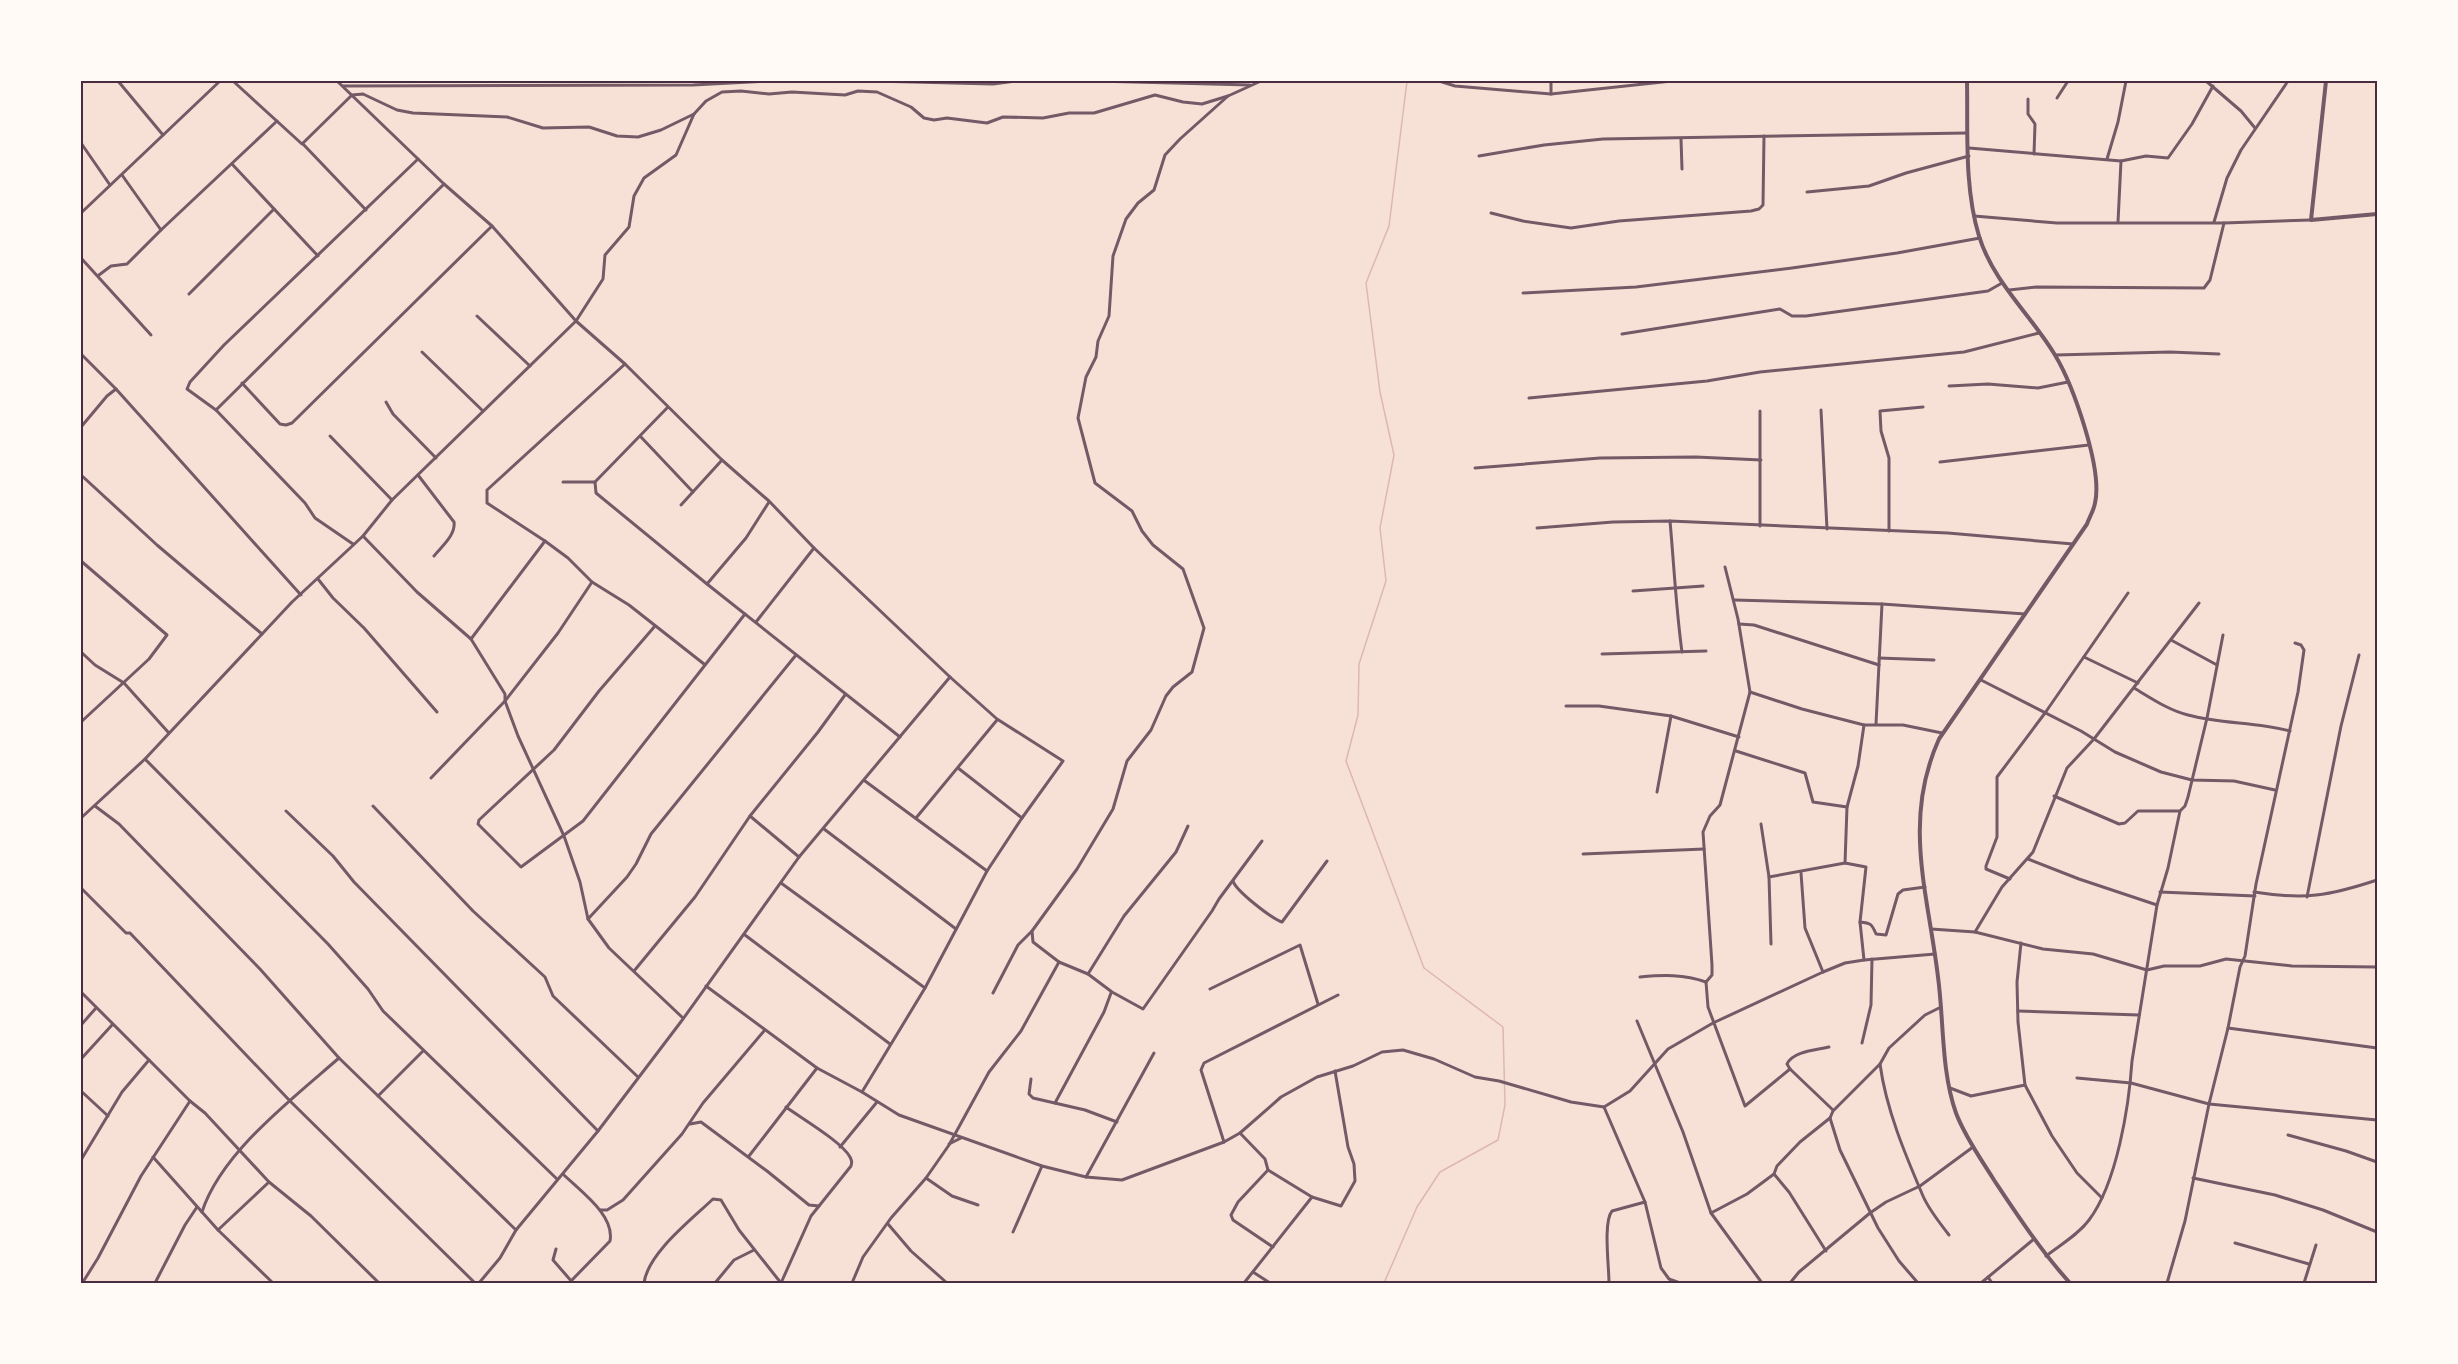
<svg xmlns="http://www.w3.org/2000/svg" width="2458" height="1364" viewBox="0 0 2458 1364" font-family="Rubik,sans-serif">
<style>
.lines{fill:none;stroke-linecap:round;stroke-linejoin:round}
.stream{stroke:#dcb8b0;stroke-width:1.5}
.minor{stroke:#755966;stroke-width:3}
.tertiary{stroke:#755966;stroke-width:4}
.neatline{fill:none;stroke:#4a2c40;stroke-width:2}
</style>
<rect width="100%" height="100%" fill="#f7e1d7"/>
<g class="lines">
<!-- stream -->
<polyline class="stream" points="1384,1283 1417,1207 1440,1172 1498,1140 1505,1105 1503,1027 1424,968 1346,761 1358,715 1359,664 1386,581 1380,528 1394,455 1380,392 1366,283 1389,226 1407,81"/>
<!-- minor -->
<g class="minor">
<polyline points="118,81 163,135"/>
<polyline points="233,81 302,144 352,95 363,94 397,110 413,113 507,117 543,128 589,127 617,136 638,137 661,130 694,114"/>
<polyline points="337,81 444,184 492,226 576,321 625,364 722,460 769,501 814,548 950,677 997,719 1063,761 1022,818 987,871 925,988 862,1092"/>
<polyline points="873,81 993,84 1016,81"/>
<polyline points="1095,81 1250,85"/>
<polyline points="1439,81 1455,86 1551,94 1672,81"/>
<polyline points="1551,81 1551,94"/>
<polyline points="2206,81 2241,111 2255,128"/>
<polyline points="343,86 693,85 770,81"/>
<polyline points="2057,98 2068,81"/>
<polyline points="2028,99 2028,114 2035,124 2034,154"/>
<polyline points="1681,139 1682,169"/>
<polyline points="81,143 110,185"/>
<polyline points="303,144 366,210"/>
<polyline points="1969,148 2121,161 2146,156 2168,158 2192,124 2213,86"/>
<polyline points="1479,156 1544,145 1603,139 1967,133"/>
<polyline points="2107,159 2118,122 2126,81"/>
<polyline points="232,164 318,256"/>
<polyline points="122,175 161,230 277,121"/>
<polyline points="1807,192 1869,186 1906,173 1969,156"/>
<polyline points="81,213 220,81"/>
<polyline points="1491,213 1523,221 1571,228 1619,221 1751,211 1759,209 1763,205 1764,136"/>
<polyline points="1974,216 2057,223 2224,223 2311,220"/>
<polyline points="2118,222 2121,161"/>
<polyline points="2214,222 2227,178 2241,150 2288,81"/>
<polyline points="81,258 151,335"/>
<polyline points="99,275 111,266 127,264 161,230"/>
<polyline points="2009,290 2036,287 2204,288 2210,280 2224,223"/>
<polyline points="1523,293 1636,287 1792,268 1897,253 1980,238"/>
<polyline points="189,294 274,209"/>
<polyline points="477,316 530,366"/>
<polyline points="1622,334 1780,309 1792,316 1806,316 1988,291 2002,283"/>
<polyline points="422,352 483,411"/>
<polyline points="81,354 116,389 301,595"/>
<polyline points="2056,355 2170,352 2219,354"/>
<polyline points="625,364 487,490 487,503 545,541 568,558 592,582 629,605 704,664"/>
<polyline points="242,383 280,424 286,425 292,423 492,226"/>
<polyline points="1949,386 1988,384 2038,388 2068,382"/>
<polyline points="1529,398 1707,381 1760,372 1964,352 2039,333"/>
<polyline points="386,402 393,414 436,458"/>
<polyline points="667,408 595,482 596,493 707,584 900,737"/>
<polyline points="216,410 444,184"/>
<polyline points="1821,410 1827,529"/>
<polyline points="81,427 107,396 116,389"/>
<polyline points="330,436 392,500"/>
<polyline points="641,437 693,492"/>
<polyline points="1940,462 2089,445"/>
<polyline points="1475,468 1600,458 1696,457 1761,460"/>
<polyline points="81,475 157,545 262,634"/>
<path d="M418 475 454 522C456 535 441 547 434 556"/>
<polyline points="563,482 595,482"/>
<polyline points="681,505 722,460"/>
<path d="M1670 521C1674 565 1676 609 1682 652"/>
<polyline points="1760,526 1760,411"/>
<polyline points="1537,528 1613,522 1670,521 1948,533 2073,544"/>
<polyline points="1889,531 1889,458 1881,431 1880,411 1923,407"/>
<polyline points="363,536 417,592 471,639 505,694 505,701 518,736 564,836 580,882 588,919 609,948 683,1018"/>
<polyline points="353,544 315,518 305,503 216,410 187,389 190,382 224,345 418,159"/>
<polyline points="81,561 167,635 149,659 81,722"/>
<polyline points="1725,567 1738,619 1750,692 1720,805 1710,816 1703,832 1712,965 1712,975 1706,982 1708,1007 1745,1106 1790,1069"/>
<polyline points="318,579 333,598 364,628 437,712"/>
<polyline points="707,584 746,538 769,502"/>
<polyline points="1633,591 1703,586"/>
<polyline points="1734,600 1882,604 2025,614"/>
<polyline points="756,622 814,548"/>
<polyline points="1739,624 1754,625 1879,665"/>
<polyline points="655,626 599,691 554,750 479,820 478,824 521,867 583,821 745,614"/>
<polyline points="471,639 545,541"/>
<polyline points="2171,640 2217,665"/>
<polyline points="81,652 95,665 124,683 168,732"/>
<polyline points="1602,654 1706,651"/>
<polyline points="2084,657 2138,683"/>
<polyline points="1879,658 1934,660"/>
<polyline points="1981,680 2081,731 2115,752 2161,772 2192,780 2234,781 2275,790"/>
<path d="M2134 688C2151 698 2168 710 2188 715 2221 724 2257 722 2290 731"/>
<polyline points="1750,692 1802,709 1864,725 1903,725 1942,733"/>
<polyline points="1566,706 1599,706 1671,716 1739,737"/>
<polyline points="1876,724 1882,604"/>
<polyline points="1736,751 1805,773 1813,802 1847,807"/>
<polyline points="145,759 328,944 368,989 383,1011 557,1179"/>
<polyline points="958,768 1022,818"/>
<polyline points="431,778 505,701 558,633 592,582"/>
<polyline points="865,781 987,871"/>
<polyline points="1657,792 1671,716"/>
<polyline points="2054,796 2119,824 2125,823 2138,811 2180,811"/>
<polyline points="95,806 119,824 260,969 339,1058 516,1230"/>
<polyline points="373,806 473,911 545,977 553,996 638,1077"/>
<polyline points="286,811 333,856 354,882 598,1131"/>
<polyline points="750,816 799,857"/>
<polyline points="81,818 145,759 292,602 363,536 392,500 576,321 603,279 605,255 629,227 634,196 644,178 676,155 694,114 706,101 722,92 741,91 769,94 792,92 845,95 858,91 877,92 911,107 924,118 934,120 947,118 987,123 1003,117 1043,118 1069,113 1094,113 1155,95 1183,102 1202,104 1228,96"/>
<polyline points="916,818 997,720"/>
<polyline points="1761,824 1769,877 1771,944"/>
<polyline points="824,829 956,929"/>
<polyline points="1583,854 1704,849"/>
<polyline points="2028,859 2079,879 2157,905"/>
<polyline points="1845,863 1847,807 1858,766 1864,725"/>
<polyline points="1801,873 1805,928 1823,972"/>
<polyline points="1769,877 1845,863 1866,867 1860,922 1864,960"/>
<polyline points="2010,879 1986,869 1986,866 1997,837 1997,777 2045,713 2128,593"/>
<path d="M1233 881C1236 891 1271 918 1282 922L1327 861"/>
<polyline points="781,883 925,988"/>
<polyline points="81,888 126,933 130,933 290,1101 475,1283"/>
<polyline points="2160,892 2255,896"/>
<path d="M2254 892C2304 900 2329 896 2377 880"/>
<polyline points="2307,897 2341,726 2359,655"/>
<polyline points="588,919 627,877 636,864 651,834 796,655"/>
<path d="M1860 922C1872 923 1872 925 1876 934L1886 935 1898 894 1903 890 1925 887"/>
<polyline points="1931,929 1975,932 2043,949 2093,954 2147,970 2164,966 2200,966 2226,959 2292,966 2377,967"/>
<polyline points="1975,932 2002,887 2033,852 2067,768 2094,739 2199,603"/>
<polyline points="745,935 890,1044"/>
<polyline points="2021,943 2017,982 2018,1022 2025,1085 2052,1136 2077,1173 2102,1198"/>
<polyline points="1059,962 1088,974 1112,992 1143,1009 1212,911 1219,899 1262,841"/>
<polyline points="634,971 695,897 750,816 818,732 845,695"/>
<polyline points="1088,974 1124,916 1176,852 1188,826"/>
<path d="M1640 977C1662 975 1684 974 1706 982"/>
<polyline points="706,986 817,1068 862,1092 899,1115 1042,1166 1086,1177 1122,1180 1224,1142 1240,1133 1281,1097 1317,1077 1353,1066 1382,1052 1403,1050 1434,1059 1475,1077 1499,1081 1571,1102 1604,1107 1630,1091 1668,1049 1713,1023 1823,972 1845,963 1864,960 1935,954"/>
<polyline points="1210,989 1300,945 1318,1004"/>
<polyline points="81,992 190,1101 205,1113 269,1182 311,1216 379,1283"/>
<polyline points="993,993 1018,945 1032,931"/>
<polyline points="2018,1011 2139,1015"/>
<polyline points="1637,1021 1683,1132 1711,1213 1762,1283"/>
<polyline points="81,1025 96,1008"/>
<polyline points="2228,1028 2377,1048"/>
<polyline points="1862,1043 1871,1005 1872,959"/>
<path d="M1829 1047C1817 1050 1793 1051 1787 1064L1790 1069 1833 1110"/>
<polyline points="81,1059 112,1025"/>
<path d="M1880 1064C1886 1109 1905 1154 1923 1196 1929 1210 1940 1223 1949 1235"/>
<polyline points="2077,1078 2131,1083 2209,1104 2377,1120"/>
<polyline points="1031,1079 1029,1094 1033,1098 1085,1110 1117,1122"/>
<polyline points="1950,1088 1971,1096 2025,1085"/>
<polyline points="81,1091 108,1116"/>
<polyline points="378,1096 423,1051"/>
<polyline points="1055,1103 1104,1012 1111,993"/>
<polyline points="1604,1107 1645,1202 1661,1268 1669,1279 1680,1283"/>
<polyline points="690,1124 701,1122 767,1171 809,1205 819,1206"/>
<polyline points="1240,1133 1265,1159 1268,1170 1312,1197"/>
<polyline points="2288,1135 2346,1151 2377,1162"/>
<polyline points="1224,1142 1201,1070 1204,1063 1338,995"/>
<polyline points="949,1144 961,1138"/>
<polyline points="840,1147 877,1102"/>
<polyline points="749,1156 817,1068"/>
<polyline points="153,1157 218,1230 273,1283"/>
<polyline points="81,1160 122,1092 149,1060"/>
<polyline points="1268,1170 1238,1202 1231,1215 1233,1220 1273,1247"/>
<path d="M563 1174C580 1191 615 1215 610 1241L572 1280"/>
<polyline points="1774,1174 1789,1192 1826,1251"/>
<polyline points="1086,1177 1154,1053"/>
<polyline points="926,1178 952,1196 978,1205"/>
<polyline points="2193,1178 2275,1195 2323,1210 2377,1232"/>
<polyline points="600,1210 607,1210 623,1200 682,1134 703,1103 764,1031"/>
<path d="M202 1212C221 1153 292 1099 339 1058"/>
<polyline points="1711,1213 1747,1194 1774,1174 1777,1166 1800,1142 1830,1118"/>
<polyline points="888,1224 911,1251 947,1283"/>
<polyline points="218,1230 269,1182"/>
<polyline points="1013,1232 1042,1166"/>
<polyline points="2235,1243 2309,1264"/>
<polyline points="556,1249 553,1260 573,1283"/>
<path d="M2046 1256C2060 1245 2078 1235 2089 1220 2117 1183 2129 1106 2132 1061L2157 905 2168 868 2180 811 2185 806 2188 797 2207 718 2223 635"/>
<polyline points="1253,1272 1270,1283"/>
<polyline points="1988,1277 1992,1283"/>
<polyline points="83,1282 98,1258 141,1176 190,1101"/>
<polyline points="155,1283 185,1225 197,1207"/>
<polyline points="479,1283 500,1258 516,1230 598,1131 683,1019 799,857 950,677"/>
<path d="M644 1283C648 1253 691 1220 713 1199L721 1200 739 1230 781 1283"/>
<polyline points="715,1283 734,1260 754,1250"/>
<path d="M781 1283 811 1216 851 1166C852 1162 852 1161 850 1157 842 1142 801 1118 786 1107"/>
<polyline points="852,1283 863,1257 891,1218 926,1178 949,1145 989,1072 1021,1031 1059,962 1033,942 1032,931 1077,869 1113,809 1127,761 1151,730 1166,696 1173,687 1192,672 1204,628 1183,569 1153,545 1142,531 1132,511 1095,483 1078,418 1086,377 1096,357 1098,341 1109,316 1113,256 1126,219 1138,203 1154,190 1165,155 1180,139 1228,96 1261,81"/>
<polyline points="1244,1283 1312,1197 1341,1206 1355,1181 1354,1164 1348,1147 1335,1071"/>
<path d="M1609 1283C1609 1266 1603 1222 1612 1211L1645 1202"/>
<polyline points="1790,1283 1799,1272 1870,1213 1886,1202 1920,1186 1973,1147"/>
<polyline points="1918,1283 1899,1261 1878,1228 1840,1150 1830,1118 1833,1111 1880,1064 1889,1048 1925,1015 1941,1007"/>
<polyline points="1981,1283 2034,1239"/>
<polyline points="2167,1283 2185,1221 2209,1104 2228,1028 2240,967 2245,956 2256,884 2298,692 2304,650 2301,645 2295,643"/>
<polyline points="2304,1283 2316,1245"/>
</g>
<!-- tertiary -->
<g class="tertiary">
<path d="M1967 81C1968 131 1964 187 1979 236 1993 282 2031 315 2055 355 2073 385 2103 469 2095 503 2094 510 2089 518 2087 524L1939 739C1902 821 1928 893 1938 977 1944 1021 1941 1071 1956 1113 1965 1137 1981 1159 1994 1180 2018 1216 2041 1251 2070 1283"/>
<polyline points="2326,81 2311,220 2377,214"/>
</g>
</g>
<!-- border -->
<rect width="2458" height="1364" fill="none" stroke="#fffaf5" stroke-width="165"/>
<rect x="82" y="82" width="2294" height="1200" class="neatline"/>
</svg>
